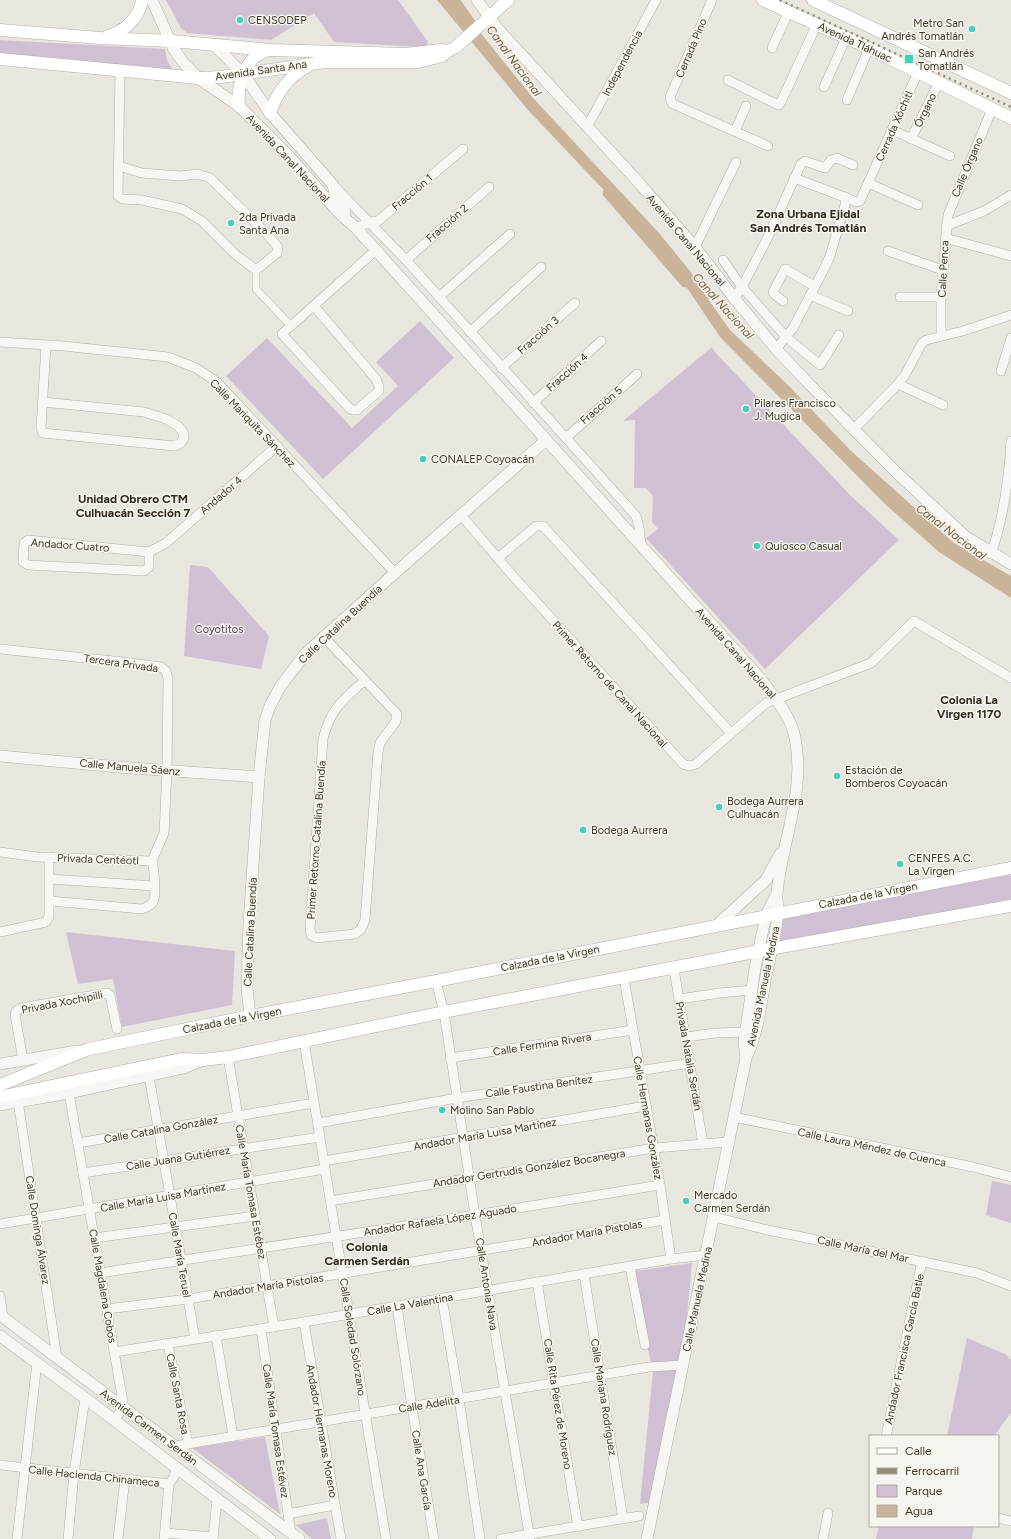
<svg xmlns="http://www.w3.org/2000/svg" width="1011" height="1539" viewBox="0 0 1011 1539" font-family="Figtree,sans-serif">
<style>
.green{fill:#cfc1d3}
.water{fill:#c9b49a}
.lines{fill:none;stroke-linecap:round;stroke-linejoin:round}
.canal{stroke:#c9b49a;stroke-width:9}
.pedestrian-casing{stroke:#b3aea5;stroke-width:8}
.minor-casing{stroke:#b3aea5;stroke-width:10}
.tertiary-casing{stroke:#b3aea5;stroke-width:12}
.secondary-casing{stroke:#b3aea5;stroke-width:13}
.pedestrian{stroke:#f7f6f3;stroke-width:7}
.minor{stroke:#f7f6f3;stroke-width:9}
.tertiary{stroke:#f7f6f3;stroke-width:11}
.secondary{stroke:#fff;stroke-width:12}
.rail{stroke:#938a79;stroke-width:2.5;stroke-dasharray:2 4;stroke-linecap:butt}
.poi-dot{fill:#44cfbf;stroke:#f6f4ef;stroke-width:1.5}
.labels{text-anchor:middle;stroke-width:3;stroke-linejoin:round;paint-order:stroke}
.poi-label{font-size:11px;fill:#413828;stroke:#f6f4ef;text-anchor:start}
.street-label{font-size:11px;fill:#413828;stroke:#f6f4ef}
.park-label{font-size:11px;fill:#56355c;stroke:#f6f4ef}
.water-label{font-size:12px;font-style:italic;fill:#755932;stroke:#f6f4ef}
.neighbourhood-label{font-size:12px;font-weight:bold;fill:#312a1b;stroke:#f6f4ef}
</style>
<rect width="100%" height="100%" fill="#e9e6e0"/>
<!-- green -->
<g class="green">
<polygon points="166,0 398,0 428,42 426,46 421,47 334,42 314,13 271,40 187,33 181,28"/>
<polygon points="0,40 165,49 167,60 174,72 0,53"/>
<polygon points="420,321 454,358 323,479 226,376 267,338 352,428 398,386 376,362"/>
<polygon points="712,347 714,351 850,495 899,540 765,669 646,538 658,529 652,522 653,496 646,488 634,488 635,420 623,421"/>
<polygon points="190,565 208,567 269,636 261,669 184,656"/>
<polygon points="1011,875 1011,899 778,945 781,917"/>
<polygon points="66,932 235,951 232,1005 122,1027 113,979 78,984"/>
<polygon points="992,1181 1011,1185 1011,1223 986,1215"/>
<polygon points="692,1263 684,1348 651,1502 640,1504 653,1371 647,1345 635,1271"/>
<polygon points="967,1338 1005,1354 1011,1360 1011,1413 994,1436 947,1436"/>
<polygon points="265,1437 280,1514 192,1448"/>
<polygon points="327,1518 331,1539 312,1539 296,1525"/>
<polygon points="879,1526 974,1526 972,1539 876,1539"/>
</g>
<!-- water -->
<polygon class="water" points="437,0 454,0 533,98 659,233 690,271 710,302 730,330 790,387 850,450 954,543 1011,576 1011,598 939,552 885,504 720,337 673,267 650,239 528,110"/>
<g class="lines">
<!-- canal -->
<g class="canal">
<polyline points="455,0 474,27"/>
<polyline points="607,193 685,283"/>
</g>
<!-- pedestrian casing -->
<g class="pedestrian-casing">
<polyline id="pedestrian" points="256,270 256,289 291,326"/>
</g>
<!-- minor casing -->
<g class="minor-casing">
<g id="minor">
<polyline points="712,0 670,97 671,101 673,104 768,146"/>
<polyline points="772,48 789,11"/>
<polyline points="728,80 776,104 779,105 781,102 817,24"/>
<polyline points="824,87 846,38"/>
<polyline points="847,100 869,48"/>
<polyline points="587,127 656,0"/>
<polyline points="892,130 950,156"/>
<polyline points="735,131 746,106"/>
<polyline points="911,139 939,82"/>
<polyline points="119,166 142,173 180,176 198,174 210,178 265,232 278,247 277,253 256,270 236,255 202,221 182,209 142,200 122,199 118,196 120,70"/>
<polyline points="794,178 847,198"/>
<polyline points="868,183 918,205"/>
<polyline points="333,185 406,260 636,516 639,527 641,545"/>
<polyline points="946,226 984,211 1011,195"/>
<polyline points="356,228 370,222 378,221 463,149"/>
<polyline points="945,238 1011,256"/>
<polyline points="695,247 736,162"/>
<polyline points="888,251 943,270"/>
<polyline points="406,260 489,187"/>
<polyline points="723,260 742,287 786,337 820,365 839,335"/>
<polyline points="810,295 848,311"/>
<polyline points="439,297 510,234"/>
<polyline points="900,297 941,297"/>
<polyline points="734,298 742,287 768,237 801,164 805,161 825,168 831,160 837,158 853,165"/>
<polyline points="783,301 774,294 773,292 785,269 814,286"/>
<polyline points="314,306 376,379 379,386 379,391 357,410 353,410 350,409 282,334 376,250"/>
<polyline points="470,332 541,267"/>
<polyline points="941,336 941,297 948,215 992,109"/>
<polyline points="0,342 63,346 168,357 196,368 217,382 395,573"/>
<polyline points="776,349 793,328 824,269 830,256 847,198 856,202 860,201 918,72"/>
<polyline points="501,368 575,303"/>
<polyline points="1001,371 1011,338"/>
<polyline points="898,384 943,405"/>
<polyline points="43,402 144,412 166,419 178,426 183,432 184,438 181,443 174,446 43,433 41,428 46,345"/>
<polyline points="533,403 601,341"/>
<polyline points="853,430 898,384 905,375 922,343 926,340 963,331 1011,315"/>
<polyline points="566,438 637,374"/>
<polyline points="461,515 513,576 683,764 689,766 696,764 766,703 871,663 914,621 1011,678"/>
<polyline points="149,552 149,567 144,571 28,565 23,562 24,543 28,540 149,552 166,543 277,446"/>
<path d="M991 554C1000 529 1005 501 1008 475 1010 464 1010 452 1011 441"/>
<polyline points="498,558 536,526 543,526 731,733"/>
<path d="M323 636 397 714 396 721 380 743 378 752 365 920 361 929 355 934 316 938 311 935 310 929 323 739C331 708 342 701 365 680"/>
<polyline points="0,649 123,662 161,667 166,671 168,679 167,771 164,833 152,861"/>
<polyline points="0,852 38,857 152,861"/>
<polyline points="50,879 154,886"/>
<path d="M50 901 142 909C147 907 153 905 154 899 156 894 154 867 152 861"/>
<polyline points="0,932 46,922 49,917 49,857"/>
<polyline points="674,969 703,1144"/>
<polyline points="624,978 660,1185 671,1259"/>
<polyline points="436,981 444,1012 475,1215 530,1539"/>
<polyline points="679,999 720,993 752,990"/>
<polyline points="686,1037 715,1033 746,1032"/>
<polyline points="304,1041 386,1539"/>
<polyline points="228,1057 274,1327"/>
<polyline points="450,1058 633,1030"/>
<polyline points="23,1060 15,1015 16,1011 21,1008 107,993 110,995 117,1029"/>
<polyline points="149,1076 195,1339"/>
<polyline points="69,1093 124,1408 113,1420"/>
<polyline points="18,1101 57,1358"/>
<polyline points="734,1117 973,1167 1011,1177"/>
<polyline points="318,1123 457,1098 691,1063"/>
<polyline points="78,1143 314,1103"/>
<polyline points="324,1161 646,1106"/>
<polyline points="83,1173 320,1137"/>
<polyline points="330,1201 654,1148 728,1142"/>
<polyline points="714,1217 763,1229 977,1273 1011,1286"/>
<polyline points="0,1224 325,1169"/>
<polyline points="94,1238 255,1216"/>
<polyline points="630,1267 645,1345"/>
<polyline points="100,1273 475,1215 660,1185"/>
<polyline points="584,1274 623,1519"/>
<polyline points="537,1282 578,1527"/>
<polyline points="0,1296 3,1317"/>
<polyline points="442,1298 459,1399 480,1539"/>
<polyline points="397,1306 412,1407 434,1539"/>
<polyline points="107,1309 188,1299 665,1220"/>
<polyline points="304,1322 341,1539"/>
<polyline points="261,1329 291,1534"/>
<polyline points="216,1336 233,1436"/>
<polyline points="168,1344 188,1444"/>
<polyline points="114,1352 304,1322 671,1259 706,1255"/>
<polyline points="886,1436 922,1261"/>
<polyline points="175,1446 649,1367 683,1365"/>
<polyline points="0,1465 169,1484 174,1477 176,1468"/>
<polyline points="288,1514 335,1505"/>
<polyline points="998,1518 1011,1521"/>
<polyline points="165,1533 213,1537"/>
<polyline points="17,1539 37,1362"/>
<polyline points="68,1539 74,1473 85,1398"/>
<polyline points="118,1539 125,1479"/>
<polyline points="164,1539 169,1484"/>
<polyline points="213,1539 217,1499"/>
<polyline points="501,1539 639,1516"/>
<polyline points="823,1539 828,1513"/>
</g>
</g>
<!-- tertiary casing -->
<g class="tertiary-casing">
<g id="tertiary">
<path d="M152 0 173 48 183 62 198 78 239 106 290 157 339 213 356 228 760 678C773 696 791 715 795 738 806 791 782 840 777 893 776 900 779 907 778 914 776 935 770 956 766 976 761 1004 758 1033 746 1058L647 1539"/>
<polyline points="477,0 498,29 640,184 695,247 734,298 776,349 810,385 897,473 966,537 1011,564"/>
<polyline points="214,45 243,74 270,113 333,185 336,197 345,212"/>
<polyline points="0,756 118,767 259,777"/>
<polyline points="717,925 766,880 780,854"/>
<polyline points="250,1016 247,988 249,923 259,777 265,720 270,706 280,687 305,654 395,573 546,440"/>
<polyline points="746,1058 744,1042 755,968 766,915 777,894"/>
<polyline points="0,1064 77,1051"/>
<polyline points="0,1105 69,1093 184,1068 203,1060"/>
<polyline points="0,1315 299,1539"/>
<polyline points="0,1336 85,1398 270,1539"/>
</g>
</g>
<!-- secondary casing -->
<g class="secondary-casing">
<g id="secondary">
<polyline points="763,0 869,48 1011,118"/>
<polyline points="813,0 1011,93"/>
<polyline points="0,30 100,38 172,41 271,50 405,54 441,50 448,51"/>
<path d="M108 36C125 31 139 18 142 0"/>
<polyline points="0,59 198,78 221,77 325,62 418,62 442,56 448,51 456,47 508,0"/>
<path d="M239 106C237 83 245 56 269 50"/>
<path d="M270 113C277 92 288 77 308 66"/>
<polyline points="0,1085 89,1049 250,1016 436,981 1011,868"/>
<polyline points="0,1097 181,1059 203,1060 228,1057 444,1012 759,951 1011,906"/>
</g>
</g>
<!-- pedestrian -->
<use href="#pedestrian" class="pedestrian"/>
<!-- minor -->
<use href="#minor" class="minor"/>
<!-- tertiary -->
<use href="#tertiary" class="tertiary"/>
<!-- secondary -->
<use href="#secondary" class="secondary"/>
<!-- rail -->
<polyline class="rail" points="780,0 1011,107"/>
</g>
<!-- markers -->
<g class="poi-dot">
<circle cx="240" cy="20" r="4"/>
<circle cx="972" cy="29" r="4"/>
<rect x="904" y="54" width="10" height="10" rx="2"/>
<circle cx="231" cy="223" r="4"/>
<circle cx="746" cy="409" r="4"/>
<circle cx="423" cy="459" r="4"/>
<circle cx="757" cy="546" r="4"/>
<circle cx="837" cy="776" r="4"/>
<circle cx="719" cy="807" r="4"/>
<circle cx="583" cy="830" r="4"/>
<circle cx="900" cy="864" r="4"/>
<circle cx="442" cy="1110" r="4"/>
<circle cx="686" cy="1201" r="4"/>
</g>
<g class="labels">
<!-- poi labels -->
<g class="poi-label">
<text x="248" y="24">CENSODEP</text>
<text x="964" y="27" text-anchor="end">Metro San<tspan x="964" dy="13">Andrés Tomatlán</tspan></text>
<text x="918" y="57">San Andrés<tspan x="918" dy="13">Tomatlán</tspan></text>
<text x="239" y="221">2da Privada<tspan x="239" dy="13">Santa Ana</tspan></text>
<text x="754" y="407">Pilares Francisco<tspan x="754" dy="13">J. Mugica</tspan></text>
<text x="431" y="463">CONALEP Coyoacán</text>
<text x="765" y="550">Quiosco Casual</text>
<text x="845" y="774">Estación de<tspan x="845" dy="13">Bomberos Coyoacán</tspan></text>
<text x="727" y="805">Bodega Aurrera<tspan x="727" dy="13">Culhuacán</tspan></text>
<text x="591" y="834">Bodega Aurrera</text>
<text x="908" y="862">CENFES A.C.<tspan x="908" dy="13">La Virgen</tspan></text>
<text x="450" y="1114">Molino San Pablo</text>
<text x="694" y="1199">Mercado<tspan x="694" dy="13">Carmen Serdán</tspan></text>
</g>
<!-- street labels -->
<g class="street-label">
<text transform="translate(855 42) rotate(25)" y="4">Avenida Tláhuac</text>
<text transform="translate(691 48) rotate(-67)" y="4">Cerrada Pino</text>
<text transform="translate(622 63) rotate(-62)" y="4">Independencia</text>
<text transform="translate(261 70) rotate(-8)" y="4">Avenida Santa Ana</text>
<text transform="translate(925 110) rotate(-64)" y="4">Órgano</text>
<text transform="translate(894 126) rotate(-66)" y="4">Cerrada Xóchitl</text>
<text transform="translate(288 158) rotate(47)" y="4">Avenida Canal Nacional</text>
<text transform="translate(967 167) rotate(-67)" y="4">Calle Órgano</text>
<text transform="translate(412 192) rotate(-40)" y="4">Fracción 1</text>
<text transform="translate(447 223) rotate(-41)" y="4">Fracción 2</text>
<text transform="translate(686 240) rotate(50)" y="4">Avenida Canal Nacional</text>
<text transform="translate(943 269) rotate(-87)" y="4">Calle Penca</text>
<text transform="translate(538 335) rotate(-41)" y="4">Fracción 3</text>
<text transform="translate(567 372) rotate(-42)" y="4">Fracción 4</text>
<text transform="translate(601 405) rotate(-41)" y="4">Fracción 5</text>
<text transform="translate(253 423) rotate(46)" y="4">Calle Mariquita Sánchez</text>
<text transform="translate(221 495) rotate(-41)" y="4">Andador 4</text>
<text transform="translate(70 545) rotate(4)" y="4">Andador Cuatro</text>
<text transform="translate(340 624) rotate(-43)" y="4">Calle Catalina Buendía</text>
<text transform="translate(736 653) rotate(49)" y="4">Avenida Canal Nacional</text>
<text transform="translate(121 663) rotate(8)" y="4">Tercera Privada</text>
<text transform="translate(610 684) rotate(48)" y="4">Primer Retorno de Canal Nacional</text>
<text transform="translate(130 767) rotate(5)" y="4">Calle Manuela Sáenz</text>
<text transform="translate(316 840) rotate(-86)" y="4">Primer Retorno Catalina Buendía</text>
<text transform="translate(98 859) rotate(2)" y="4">Privada Centéotl</text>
<text transform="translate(868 895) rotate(-11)" y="4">Calzada de la Virgen</text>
<text transform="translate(250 932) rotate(-87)" y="4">Calle Catalina Buendía</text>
<text transform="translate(550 958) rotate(-11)" y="4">Calzada de la Virgen</text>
<text transform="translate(763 986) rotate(-78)" y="4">Avenida Manuela Medina</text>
<text transform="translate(62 1002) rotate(-11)" y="4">Privada Xochipilli</text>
<text transform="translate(232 1020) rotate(-11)" y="4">Calzada de la Virgen</text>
<text transform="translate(542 1044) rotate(-9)" y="4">Calle Fermina Rivera</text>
<text transform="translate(689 1056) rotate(80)" y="4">Privada Natalia Serdán</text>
<text transform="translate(539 1086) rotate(-8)" y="4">Calle Faustina Benítez</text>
<text transform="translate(648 1118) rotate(80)" y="4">Calle Hermanas González</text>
<text transform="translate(161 1129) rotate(-10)" y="4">Calle Catalina González</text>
<text transform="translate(485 1134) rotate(-10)" y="4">Andador María Luisa Martínez</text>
<text transform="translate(872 1147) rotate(12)" y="4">Calle Laura Méndez de Cuenca</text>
<text transform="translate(178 1158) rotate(-9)" y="4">Calle Juana Gutiérrez</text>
<text transform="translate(529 1168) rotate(-9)" y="4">Andador Gertrudis González Bocanegra</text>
<text transform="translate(251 1192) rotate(80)" y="4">Calle María Tomasa Estébez</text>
<text transform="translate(163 1197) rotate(-10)" y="4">Calle María Luisa Martínez</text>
<text transform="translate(440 1220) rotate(-9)" y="4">Andador Rafaela López Aguado</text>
<text transform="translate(38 1230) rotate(81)" y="4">Calle Dominga Álvarez</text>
<text transform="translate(587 1233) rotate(-10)" y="4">Andador María Pistolas</text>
<text transform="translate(863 1249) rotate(12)" y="4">Calle María del Mar</text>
<text transform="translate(180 1255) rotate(80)" y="4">Calle María Teruel</text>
<text transform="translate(487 1284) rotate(81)" y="4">Calle Antonia Nava</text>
<text transform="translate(103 1286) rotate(80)" y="4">Calle Magdalena Cobos</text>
<text transform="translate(268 1286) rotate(-9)" y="4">Andador María Pistolas</text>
<text transform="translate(697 1299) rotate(-78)" y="4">Calle Manuela Medina</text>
<text transform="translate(410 1304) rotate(-10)" y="4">Calle La Valentina</text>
<text transform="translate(353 1337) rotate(81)" y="4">Calle Soledad Solórzano</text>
<text transform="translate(904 1349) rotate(-78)" y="4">Andador Francisca García Batle</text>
<text transform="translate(178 1394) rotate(79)" y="4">Calle Santa Rosa</text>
<text transform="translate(604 1397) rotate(81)" y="4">Calle Mariana Rodríguez</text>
<text transform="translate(429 1404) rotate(-9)" y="4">Calle Adelita</text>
<text transform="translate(558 1404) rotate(81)" y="4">Calle Rita Pérez de Moreno</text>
<text transform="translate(149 1427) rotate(37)" y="4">Avenida Carmen Serdán</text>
<text transform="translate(276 1431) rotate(82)" y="4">Calle María Tomasa Estévez</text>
<text transform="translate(322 1431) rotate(80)" y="4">Andador Hermanas Moreno</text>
<text transform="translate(422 1470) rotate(81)" y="4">Calle Ana García</text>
<text transform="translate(94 1476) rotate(6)" y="4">Calle Hacienda Chinameca</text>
</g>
<!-- park labels -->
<g class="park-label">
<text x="219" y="633">Coyotitos</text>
</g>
<!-- water labels -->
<g class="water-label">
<text transform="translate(514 61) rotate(54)" y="4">Canal Nacional</text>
<text transform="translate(723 306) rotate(48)" y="4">Canal Nacional</text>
<text transform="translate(951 532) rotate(37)" y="4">Canal Nacional</text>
</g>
<!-- neighbourhood labels -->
<g class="neighbourhood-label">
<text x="808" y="218">Zona Urbana Ejidal<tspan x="808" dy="14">San Andrés Tomatlán</tspan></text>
<text x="133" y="503">Unidad Obrero CTM<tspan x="133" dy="14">Culhuacán Sección 7</tspan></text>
<text x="969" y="704">Colonia La<tspan x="969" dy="14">Virgen 1170</tspan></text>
<text x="367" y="1251">Colonia<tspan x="367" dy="14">Carmen Serdán</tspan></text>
</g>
</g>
<!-- legend -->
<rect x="869" y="1435" width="130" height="92" fill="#f6f4ef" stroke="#aea99f"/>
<rect x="877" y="1448" width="20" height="6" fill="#ffffff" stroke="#aea99f"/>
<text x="905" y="1455" font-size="12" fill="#413828">Calle</text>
<rect x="877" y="1468" width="20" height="6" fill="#938a79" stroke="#aea99f"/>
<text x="905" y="1475" font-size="12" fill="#413828">Ferrocarril</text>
<rect x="877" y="1485" width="20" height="12" fill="#cfc1d3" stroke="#aea99f"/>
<text x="905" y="1495" font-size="12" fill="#413828">Parque</text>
<rect x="877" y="1505" width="20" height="12" fill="#c9b49a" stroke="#aea99f"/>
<text x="905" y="1515" font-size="12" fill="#413828">Agua</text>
</svg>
